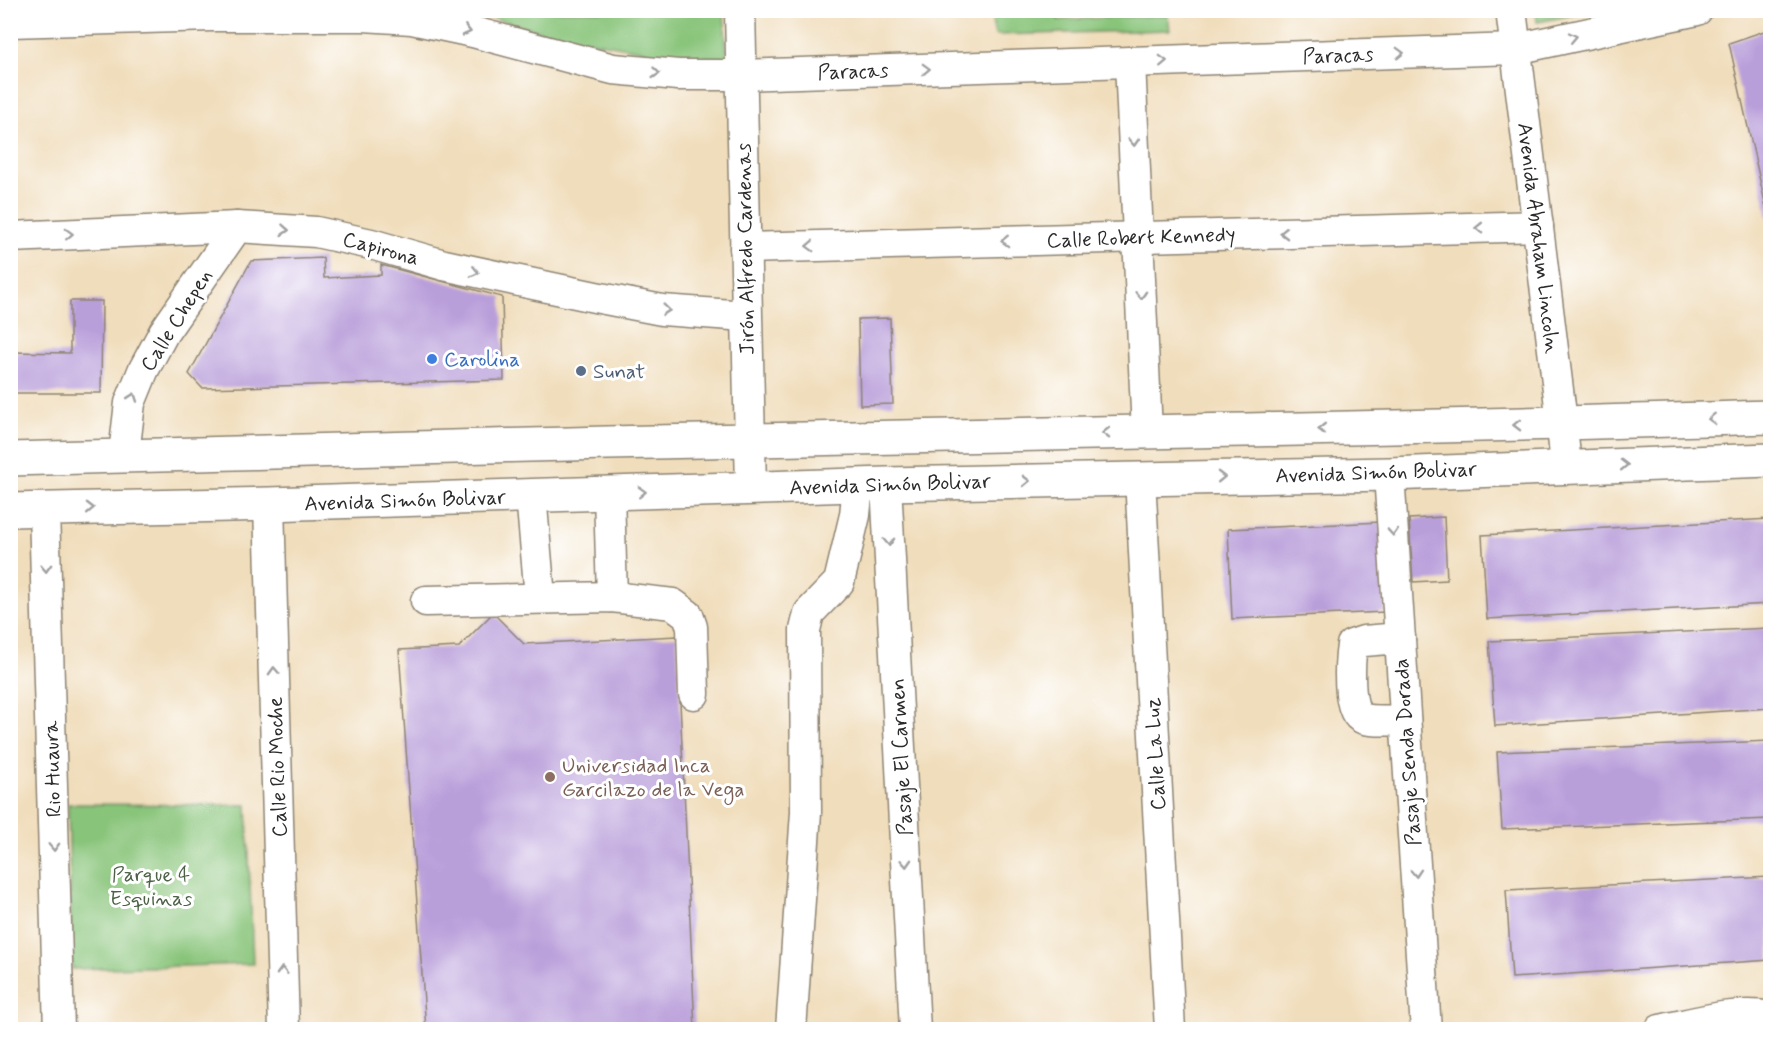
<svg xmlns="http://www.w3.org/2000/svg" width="1781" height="1040" viewBox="0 0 1781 1040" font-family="Mynerve,sans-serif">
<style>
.green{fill:#88c479;stroke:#5a7852;stroke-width:1.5}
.building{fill:#b99fda}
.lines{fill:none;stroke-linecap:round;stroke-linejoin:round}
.minor-casing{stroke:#8e8473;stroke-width:33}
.major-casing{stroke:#8e8473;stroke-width:36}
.minor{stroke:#fff;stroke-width:30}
.major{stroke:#fff;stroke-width:33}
.oneway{stroke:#a0a0a0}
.shop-dot{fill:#3f7fe0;stroke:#fff;stroke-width:2}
.service-dot{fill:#5c6f8a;stroke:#fff;stroke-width:2}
.education-dot{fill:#8d6e63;stroke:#fff;stroke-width:2}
.labels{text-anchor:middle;stroke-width:6;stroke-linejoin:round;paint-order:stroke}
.street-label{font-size:21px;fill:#2b2b2b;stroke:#fff}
.shop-label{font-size:21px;fill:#366cbe;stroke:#fff;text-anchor:start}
.service-label{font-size:21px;fill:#4e5e75;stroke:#fff;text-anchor:start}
.education-label{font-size:21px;fill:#785e54;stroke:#fff;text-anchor:start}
.park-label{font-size:21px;fill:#4c6146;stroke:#fff}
</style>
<rect width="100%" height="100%" fill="#fff"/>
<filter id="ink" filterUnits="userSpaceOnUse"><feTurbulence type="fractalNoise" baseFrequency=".0167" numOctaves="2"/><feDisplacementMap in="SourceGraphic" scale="12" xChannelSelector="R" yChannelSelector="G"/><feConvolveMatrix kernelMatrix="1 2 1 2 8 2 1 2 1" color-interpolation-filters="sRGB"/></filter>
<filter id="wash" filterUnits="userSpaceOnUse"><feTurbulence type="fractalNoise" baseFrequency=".008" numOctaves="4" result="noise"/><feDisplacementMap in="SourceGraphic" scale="24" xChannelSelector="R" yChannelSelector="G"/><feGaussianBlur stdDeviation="1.35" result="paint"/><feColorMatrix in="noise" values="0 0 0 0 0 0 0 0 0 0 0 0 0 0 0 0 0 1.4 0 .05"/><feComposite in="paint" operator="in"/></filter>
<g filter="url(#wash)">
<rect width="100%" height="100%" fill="#f0ddbb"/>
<!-- green -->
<g class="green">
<polygon points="1536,10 1596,10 1596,11 1537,22"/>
<polygon points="467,11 724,11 727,58 665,55 551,34"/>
<polygon points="990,11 1061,11 1058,20 1168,15 1170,30 995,35"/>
<polygon points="68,804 247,805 253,964 72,969"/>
</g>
<g id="blocks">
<!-- building -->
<g class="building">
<polygon points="1770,29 1770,225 1729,43"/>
<polygon points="323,258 324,278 381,275 381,265 502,297 504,380 202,388 189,374 251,261"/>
<polygon points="70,301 102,301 101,393 10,393 10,352 70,353"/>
<polygon points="890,318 893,404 860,405 858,319"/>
<polygon points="1444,517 1447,580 1413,582 1409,519"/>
<polygon points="1770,519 1770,604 1487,619 1482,535"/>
<polygon points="1381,522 1385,612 1232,619 1228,529"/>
<polygon points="493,613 524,644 677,636 695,1030 426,1030 399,650 459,647"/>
<polygon points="1770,628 1770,708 1495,726 1489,641"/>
<polygon points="1770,741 1770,819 1502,829 1497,752"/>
<polygon points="1770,877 1770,960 1512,978 1506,890"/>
</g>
</g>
</g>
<g filter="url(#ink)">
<use href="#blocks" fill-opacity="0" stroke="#8e8473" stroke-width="1.5"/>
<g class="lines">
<!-- minor casing -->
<g class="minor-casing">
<g id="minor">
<polyline points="740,10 751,488"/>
<polyline points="1511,10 1560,406 1566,466"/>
<polyline points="10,22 212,16 363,16 412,19 473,32 613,69 678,75 740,75 1515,49 1697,10"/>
<polyline points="1130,62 1147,432"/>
<polyline points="10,237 237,227 316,232 371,244 444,265 595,297 662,310 746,316"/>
<polyline points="745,248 1538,226"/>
<polyline points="124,454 130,403 143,371 164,332 237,227"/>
<polyline points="1389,474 1426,1030"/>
<polyline points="1140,478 1170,1030"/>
<polyline points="886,484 915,1030"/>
<polyline points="609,493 612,597"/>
<polyline points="531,495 540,597"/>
<polyline points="269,504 284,1030"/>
<polyline points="44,509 59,1030"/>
<polyline points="426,601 612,597 673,604 688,615 692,627 694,694"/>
<path d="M1400 638 1364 641 1352 645C1350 659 1346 712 1362 718 1371 722 1394 720 1405 720"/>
<polyline points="791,1030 806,812 805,630 809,613 839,582 855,515 858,485"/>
<path d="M1660 1030C1695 1023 1735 1010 1770 1017"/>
</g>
</g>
<!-- major casing -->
<g class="major-casing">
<g id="major">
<path d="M10 459C388 447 765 439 1143 432 1352 428 1561 424 1770 417"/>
<polyline points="10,510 269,504 886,484 1389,474 1770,460"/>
</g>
</g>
<!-- minor -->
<use href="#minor" class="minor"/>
<!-- major -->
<use href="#major" class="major"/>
</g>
<!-- one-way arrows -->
<defs><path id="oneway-chevron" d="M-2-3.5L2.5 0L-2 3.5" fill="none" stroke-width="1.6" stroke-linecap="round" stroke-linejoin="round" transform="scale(1.5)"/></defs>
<g class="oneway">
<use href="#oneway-chevron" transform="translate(467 31) rotate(13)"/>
<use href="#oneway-chevron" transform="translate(1573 37) rotate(-12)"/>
<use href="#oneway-chevron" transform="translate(1400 53) rotate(-2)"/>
<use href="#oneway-chevron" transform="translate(1163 61) rotate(-2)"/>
<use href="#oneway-chevron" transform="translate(926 69) rotate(-2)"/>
<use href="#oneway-chevron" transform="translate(656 73) rotate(5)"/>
<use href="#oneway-chevron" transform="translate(1134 142) rotate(87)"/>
<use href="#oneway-chevron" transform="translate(1479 228) rotate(179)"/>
<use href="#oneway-chevron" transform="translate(285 230) rotate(4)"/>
<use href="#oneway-chevron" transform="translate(1284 233) rotate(179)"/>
<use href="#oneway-chevron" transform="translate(69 234) rotate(-2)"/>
<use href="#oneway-chevron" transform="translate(1005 241) rotate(178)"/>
<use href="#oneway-chevron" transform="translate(810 246) rotate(178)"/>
<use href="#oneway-chevron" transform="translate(475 272) rotate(13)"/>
<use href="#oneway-chevron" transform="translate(1141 295) rotate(87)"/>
<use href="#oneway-chevron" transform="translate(666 310) rotate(6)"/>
<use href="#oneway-chevron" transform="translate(133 397) rotate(-71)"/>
<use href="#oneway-chevron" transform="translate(1712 419) rotate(178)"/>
<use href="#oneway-chevron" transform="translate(1517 425) rotate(179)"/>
<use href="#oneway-chevron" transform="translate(1322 429) rotate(179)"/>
<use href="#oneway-chevron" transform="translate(1106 433) rotate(179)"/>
<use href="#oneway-chevron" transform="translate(1624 465) rotate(-1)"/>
<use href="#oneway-chevron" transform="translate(1221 477) rotate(-1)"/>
<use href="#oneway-chevron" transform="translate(1026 481) rotate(-1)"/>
<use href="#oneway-chevron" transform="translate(642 492) rotate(-2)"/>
<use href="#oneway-chevron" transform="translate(90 508) rotate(-1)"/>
<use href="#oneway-chevron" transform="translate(1393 532) rotate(86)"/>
<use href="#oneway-chevron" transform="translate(889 542) rotate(87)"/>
<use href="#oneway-chevron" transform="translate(46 568) rotate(88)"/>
<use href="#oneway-chevron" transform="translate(274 671) rotate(-92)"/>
<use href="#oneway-chevron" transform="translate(54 847) rotate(88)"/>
<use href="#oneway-chevron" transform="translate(906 863) rotate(87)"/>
<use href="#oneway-chevron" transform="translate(1416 873) rotate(86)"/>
<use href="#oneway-chevron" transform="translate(282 971) rotate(-92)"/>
</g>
</g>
<!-- markers -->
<circle class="shop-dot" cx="432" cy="359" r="6"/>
<circle class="service-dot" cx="581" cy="371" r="6"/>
<circle class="education-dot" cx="550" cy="777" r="6"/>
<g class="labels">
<!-- street labels -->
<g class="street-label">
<text transform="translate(1338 55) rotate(-2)" y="7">Paracas</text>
<text transform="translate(853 71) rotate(-2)" y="7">Paracas</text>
<text transform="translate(1141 237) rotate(-2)" y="7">Calle Robert Kennedy</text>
<text transform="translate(1539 238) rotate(83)" y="7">Avenida Abraham Lincoln</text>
<text transform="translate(381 248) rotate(15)" y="7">Capirona</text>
<text transform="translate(745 249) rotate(-91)" y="7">Jirón Alfredo Cardenas</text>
<text transform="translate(176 320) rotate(-58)" y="7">Calle Chepen</text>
<text transform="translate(1376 472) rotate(-2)" y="7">Avenida Simón Bolivar</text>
<text transform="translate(890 484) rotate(-2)" y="7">Avenida Simón Bolivar</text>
<text transform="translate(405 500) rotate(-2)" y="7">Avenida Simón Bolivar</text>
<text transform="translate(1407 752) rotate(-94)" y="7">Pasaje Senda Dorada</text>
<text transform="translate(1155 754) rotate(-93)" y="7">Calle La Luz</text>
<text transform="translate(901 757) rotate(-93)" y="7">Pasaje El Carmen</text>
<text transform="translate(277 767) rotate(-92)" y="7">Calle Rio Moche</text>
<text transform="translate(52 769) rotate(-92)" y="7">Rio Huaura</text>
</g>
<!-- shop labels -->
<g class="shop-label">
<text x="444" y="366">Carolina</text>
</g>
<!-- service labels -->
<g class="service-label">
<text x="593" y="378">Sunat</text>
</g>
<!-- education labels -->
<g class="education-label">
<text x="562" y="772">Universidad Inca<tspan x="562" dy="24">Garcilazo de la Vega</tspan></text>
</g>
<!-- park labels -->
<g class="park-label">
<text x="151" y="881">Parque 4<tspan x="151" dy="24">Esquinas</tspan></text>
</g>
</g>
<!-- margin -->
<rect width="1781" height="1040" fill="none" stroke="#fff" stroke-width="36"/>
</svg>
